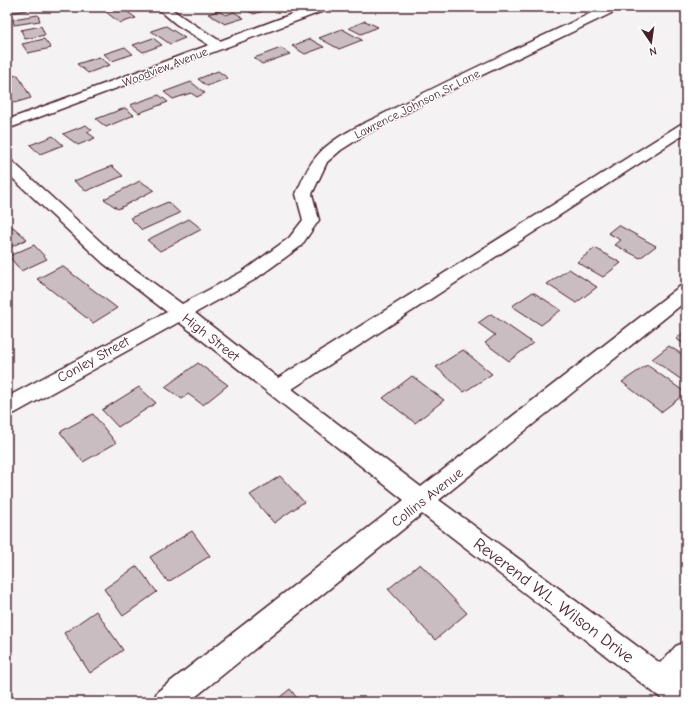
<svg xmlns="http://www.w3.org/2000/svg" width="693" height="709" viewBox="0 0 693 709" font-family="'Comic Neue',sans-serif">
<style>
.building{fill:#cabdc1;stroke:#4a1f2b}
.lines{fill:none;stroke-linecap:round;stroke-linejoin:round}
.minor-casing{stroke:#4a1f2b;stroke-width:3}
.minor{fill:#fff;fill-rule:evenodd}
.labels{text-anchor:middle;stroke-width:3;stroke-linejoin:round;paint-order:stroke}
.far-street-label{font-size:12px;fill:#4a1f2b;stroke:#fff}
.street-label{font-size:14px;fill:#4a1f2b;stroke:#fff}
.near-street-label{font-size:17px;fill:#4a1f2b;stroke:#fff}
</style>
<rect width="100%" height="100%" fill="#f4f2f2"/>
<filter id="ink" filterUnits="userSpaceOnUse"><feTurbulence type="fractalNoise" baseFrequency=".025" numOctaves="2"/><feDisplacementMap in="SourceGraphic" scale="8" xChannelSelector="R" yChannelSelector="G"/><feConvolveMatrix kernelMatrix="1 2 1 2 8 2 1 2 1" color-interpolation-filters="sRGB"/></filter>
<g filter="url(#ink)">
<!-- building -->
<g class="building">
<polygon points="9,7 27,7 28,10 10,13"/>
<polygon points="249,7 270,7 272,8 254,14 244,9"/>
<polygon points="122,8 136,18 120,23 106,12"/>
<polygon points="218,11 226,15 234,12 244,18 225,24 208,14"/>
<polygon points="38,15 40,21 14,25 13,19"/>
<polygon points="365,21 378,27 361,34 349,28"/>
<polygon points="41,26 45,35 25,39 21,30"/>
<polygon points="166,26 185,38 170,44 151,31"/>
<polygon points="342,29 362,40 339,49 319,38"/>
<polygon points="153,38 162,45 143,52 133,45"/>
<polygon points="44,39 51,48 28,53 22,44"/>
<polygon points="310,39 324,47 305,54 292,46"/>
<polygon points="125,47 133,54 112,61 104,54"/>
<polygon points="281,48 290,54 262,64 254,58"/>
<polygon points="99,57 110,65 88,73 77,64"/>
<polygon points="218,71 228,78 207,86 198,79"/>
<polygon points="18,75 31,98 14,103 7,89 7,77"/>
<polygon points="191,82 205,93 197,97 191,93 173,99 164,92"/>
<polygon points="159,95 168,102 139,113 130,105"/>
<polygon points="125,108 134,115 106,127 96,119"/>
<polygon points="86,125 92,130 87,132 95,138 78,145 63,134"/>
<polygon points="53,136 63,145 40,154 30,145"/>
<polygon points="112,166 123,176 86,191 74,181"/>
<polygon points="140,181 154,190 118,209 104,199"/>
<polygon points="168,202 180,213 142,230 130,218"/>
<polygon points="189,219 202,229 160,251 147,240"/>
<polygon points="618,225 656,246 640,258 615,245 621,240 608,233"/>
<polygon points="13,227 27,239 7,249 7,229"/>
<polygon points="34,245 47,259 21,271 9,256"/>
<polygon points="595,248 621,263 603,277 577,262"/>
<polygon points="62,266 117,308 93,323 37,279"/>
<polygon points="569,269 597,287 576,303 547,284"/>
<polygon points="533,292 561,310 541,325 512,306"/>
<polygon points="491,314 533,343 509,361 485,343 495,335 478,323"/>
<polygon points="686,330 686,345 676,339"/>
<polygon points="669,346 686,357 686,383 652,359"/>
<polygon points="463,350 492,374 464,392 436,367"/>
<polygon points="198,363 228,385 203,405 188,394 182,399 165,387"/>
<polygon points="647,365 686,393 661,412 622,382"/>
<polygon points="412,376 444,400 415,423 383,398"/>
<polygon points="139,387 156,403 118,427 102,410"/>
<polygon points="93,414 116,443 83,462 60,432"/>
<polygon points="280,476 304,502 274,523 250,495"/>
<polygon points="192,531 210,556 168,582 150,557"/>
<polygon points="420,564 467,613 435,640 388,589"/>
<polygon points="137,566 157,592 123,616 104,589"/>
<polygon points="96,611 123,650 90,673 64,633"/>
<polygon points="290,689 300,702 274,702"/>
</g>
<g class="lines">
<!-- minor casing -->
<g class="minor-casing">
<g id="minor">
<polygon points="156,7 169,7 184,18 220,41 311,7 328,7 326,10 7,129 7,120 209,45 176,24"/>
<path d="M604 7H620L618 10 430 100 363 136 341 150 327 162 312 194 319 220 301 246 254 280 195 313 278 378 681 124 686 123V133L292 389 421 487 679 287 686 285V301L439 500 660 663 676 646 686 642V675L682 680 686 683V702H666L422 514 189 702H153L157 692 404 500 179 322 15 413 7 415V397L167 312 103 263 7 173V160L13 162 115 255 182 304 242 272 289 238 303 220 296 194C302 181 307 167 316 157 333 136 362 125 385 113 457 75 531 42 604 7Z"/>
</g>
</g>
<!-- minor -->
<use href="#minor" class="minor"/>
</g>
</g>
<g class="labels">
<!-- far-street labels -->
<g class="far-street-label">
<text transform="translate(165 67) rotate(-21)" y="4">Woodview Avenue</text>
<text transform="translate(417 104) rotate(-27)" y="4">Lawrence Johnson Sr Lane</text>
</g>
<!-- street labels -->
<g class="street-label">
<text transform="translate(211 337) rotate(38)" y="5">High Street</text>
<text transform="translate(93 359) rotate(-29)" y="5">Conley Street</text>
<text transform="translate(427 497) rotate(-38)" y="5">Collins Avenue</text>
</g>
<!-- near-street labels -->
<g class="near-street-label">
<text transform="translate(554 600) rotate(37)" y="6">Reverend W.L. Wilson Drive</text>
</g>
</g>
<!-- margin -->
<rect width="693" height="709" fill="none" stroke="#fff" stroke-width="24"/>
<rect x="12" y="12" width="669" height="685" fill="none" stroke="#4a1f2b" stroke-width="1.5" filter="url(#ink)"/>
<!-- north arrow -->
<g transform="translate(651 42) rotate(167)" stroke="#ffffff" stroke-width="3" paint-order="stroke">
<path d="M0-3L7 15L0 10L-7 15Z" fill="#4a1f2b"/>
<text y="-6" font-size="11" font-weight="bold" text-anchor="middle" fill="#4a1f2b">N</text>
</g>
</svg>
